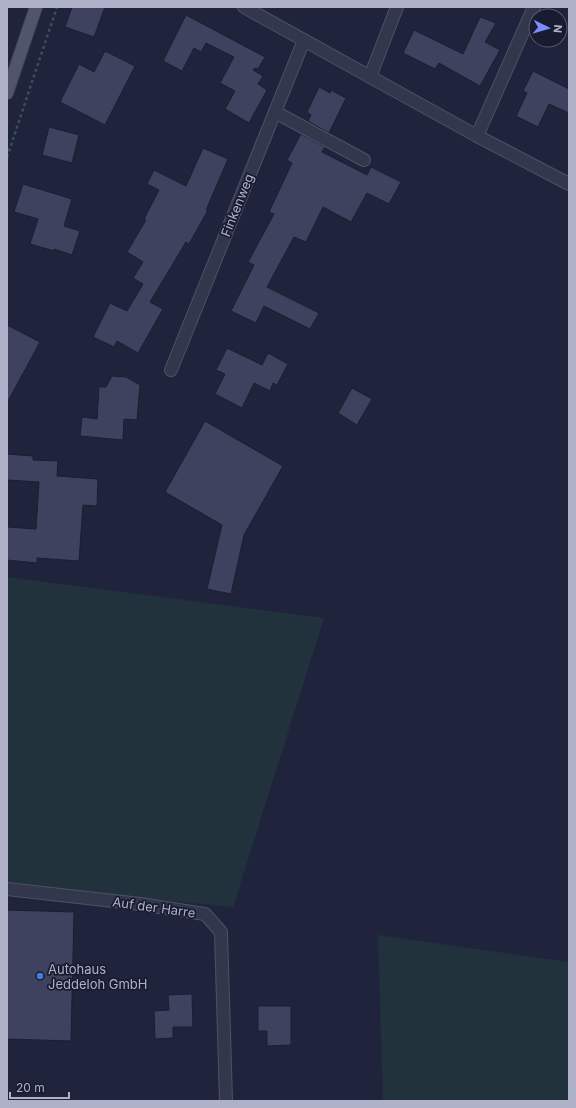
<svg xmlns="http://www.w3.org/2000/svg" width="576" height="1108" viewBox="0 0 576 1108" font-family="Inter,sans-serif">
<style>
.green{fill:#21323d}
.building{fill:#3e425e;stroke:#1b1e32}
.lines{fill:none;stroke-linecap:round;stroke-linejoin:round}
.minor-casing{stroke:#4e5166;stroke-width:14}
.major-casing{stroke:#3d4055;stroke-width:14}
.path{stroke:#3c4e57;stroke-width:2.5;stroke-dasharray:3 3;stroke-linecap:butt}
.minor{stroke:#33374c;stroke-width:12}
.major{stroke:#51556c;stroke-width:12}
.shop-dot{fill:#3f7fe0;stroke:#191c30;stroke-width:1.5}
.labels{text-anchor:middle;stroke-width:3.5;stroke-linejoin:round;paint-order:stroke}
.street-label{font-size:13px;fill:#aeb1c8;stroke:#191c30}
.poi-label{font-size:13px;fill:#aeb1c8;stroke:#191c30;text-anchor:start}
</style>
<rect width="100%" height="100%" fill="#1f243c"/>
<!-- green -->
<g class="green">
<polygon points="7,577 324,618 233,907 7,885"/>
<polygon points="378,935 569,962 569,1101 383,1101"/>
</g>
<!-- building -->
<g class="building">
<polygon points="72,7 105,7 94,37 65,27"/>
<polygon points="186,15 265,57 258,69 255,68 253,70 263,76 258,84 267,90 249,123 225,109 235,91 220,83 234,57 206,43 201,52 194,48 182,71 163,61"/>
<polygon points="480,17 496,23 485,42 500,50 480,86 439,63 435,69 403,53 414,30 463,54"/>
<polygon points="105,51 135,66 105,125 60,102 79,64 94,72"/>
<polygon points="533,71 569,89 569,113 549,104 538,127 516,116 527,93 523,91"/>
<polygon points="319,87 330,93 331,90 346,98 329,133 308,121 311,115 307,112"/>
<polygon points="49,127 79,135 72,163 42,155"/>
<polygon points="301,134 325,147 322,152 367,175 371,167 401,182 389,204 367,193 351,222 323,207 306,242 294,237 267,287 319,313 310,329 264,306 256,323 231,311 254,265 248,262 274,214 269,212 292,163 287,160"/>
<polygon points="203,148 228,159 206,210 208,210 189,244 186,242 150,302 163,309 138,353 117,341 114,347 93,337 110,303 127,311 143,284 133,278 143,262 127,252 146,220 144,219 159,190 147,184 154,170 186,186"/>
<polygon points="23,184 72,199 64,226 80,231 72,255 54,249 54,251 30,244 38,219 14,212"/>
<polygon points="7,325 40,342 7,403"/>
<polygon points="227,348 262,365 268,353 288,364 277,385 273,383 270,391 254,383 242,408 215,394 225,374 216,370"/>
<polygon points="112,376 126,377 140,385 137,420 124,419 123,440 80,436 82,417 97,419 99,387 106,387"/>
<polygon points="352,388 372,399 357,425 338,413"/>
<polygon points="205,421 283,466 244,535 231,594 207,589 222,525 165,492"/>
<polygon points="7,454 33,456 33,460 58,461 57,476 98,479 97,506 83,505 79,561 37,558 37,563 7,560 7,527 36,529 39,482 7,480"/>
<polygon points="7,910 74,912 71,1041 7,1039"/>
<polygon points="192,994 193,1027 173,1027 173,1038 155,1039 154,1011 169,1010 168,995"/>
<polygon points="258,1006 291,1006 291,1045 267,1046 267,1031 258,1031"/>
</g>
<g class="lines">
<!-- minor casing -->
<g class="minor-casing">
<g id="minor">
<polyline points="244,7 477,136 569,184"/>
<polyline points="370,77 397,7"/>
<polyline points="275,112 364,160"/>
<polyline points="477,136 534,7"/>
<polyline points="171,370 304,40"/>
<polyline points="7,889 140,904 205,914 221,932 226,1101"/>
</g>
</g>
<!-- major casing -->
<g class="major-casing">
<polyline id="major" points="7,93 36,7"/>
</g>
<!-- path -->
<polyline class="path" points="7,157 57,7"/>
<!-- minor -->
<use href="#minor" class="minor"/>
<!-- major -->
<use href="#major" class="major"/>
</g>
<!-- markers -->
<circle class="shop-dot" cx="40" cy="976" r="4"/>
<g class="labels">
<!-- street labels -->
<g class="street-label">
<text transform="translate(237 205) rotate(-68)" y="5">Finkenweg</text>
<text transform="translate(154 907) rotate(8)" y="5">Auf der Harre</text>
</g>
<!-- poi labels -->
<g class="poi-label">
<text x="48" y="974">Autohaus<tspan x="48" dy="15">Jeddeloh GmbH</tspan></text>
</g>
</g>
<!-- border -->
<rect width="576" height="1108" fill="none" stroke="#aeb1c8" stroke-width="16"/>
<!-- north arrow -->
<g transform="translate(548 28) rotate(95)"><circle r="19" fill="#191c30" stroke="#55586d"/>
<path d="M0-3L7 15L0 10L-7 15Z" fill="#7c8cff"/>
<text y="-6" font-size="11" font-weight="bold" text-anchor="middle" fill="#aeb1c8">N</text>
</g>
<!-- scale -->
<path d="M10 1092v6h59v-6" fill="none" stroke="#aeb1c8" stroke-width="2"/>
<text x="16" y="1092" font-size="12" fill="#aeb1c8" stroke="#191c30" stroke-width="3" paint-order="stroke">20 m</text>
</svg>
